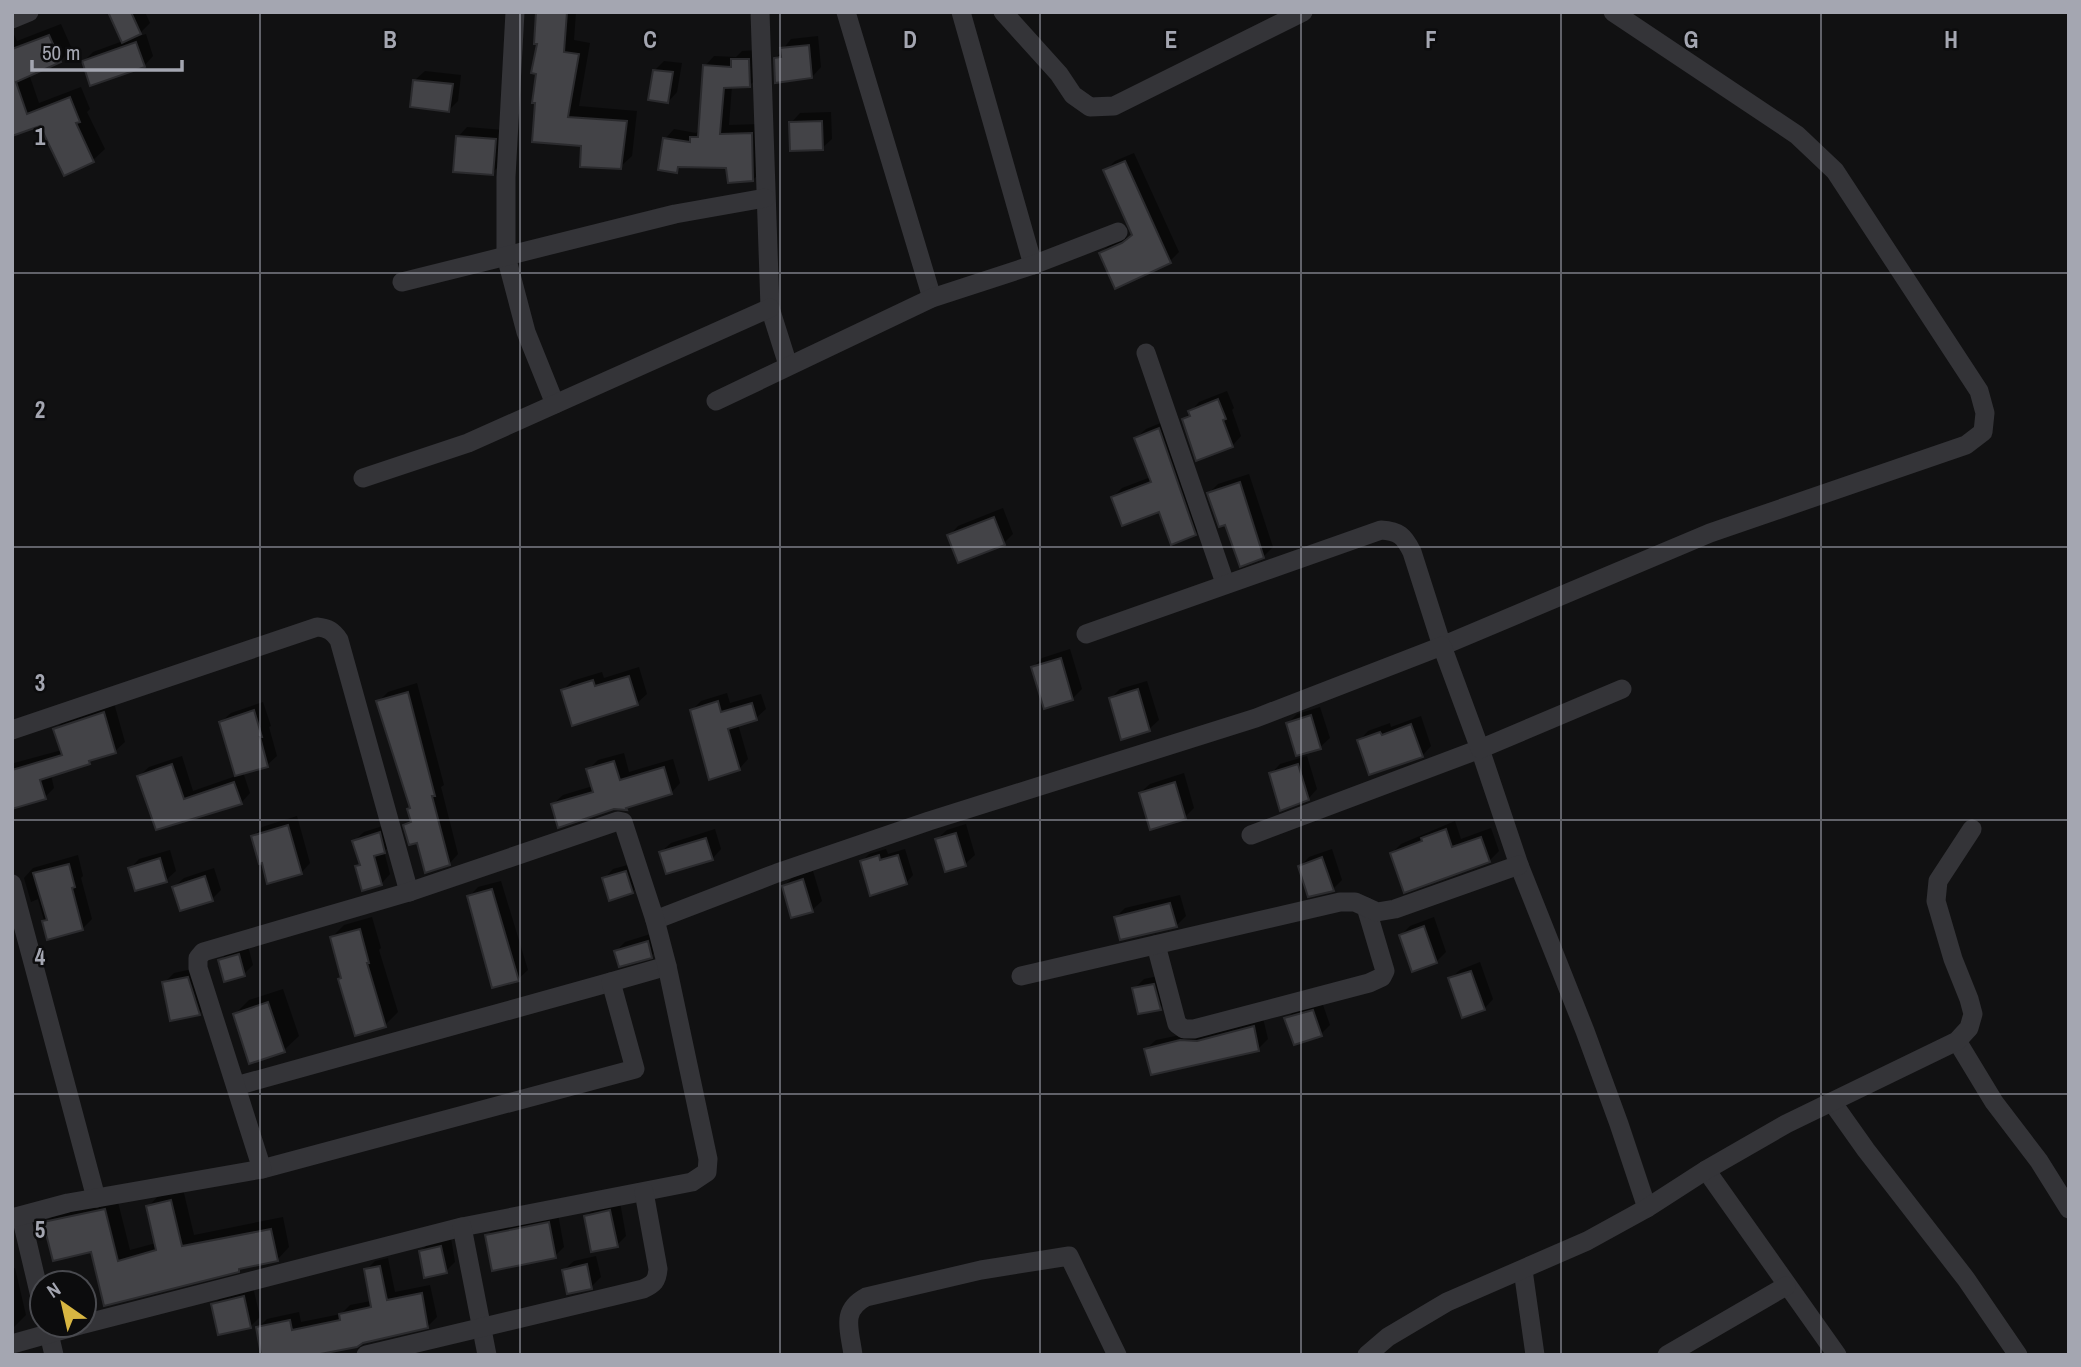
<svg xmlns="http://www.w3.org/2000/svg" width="2081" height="1367" viewBox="0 0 2081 1367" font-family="'Archivo Narrow',sans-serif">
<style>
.shadow{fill:#0007}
.building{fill:#434347;stroke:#2b2b2e;stroke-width:2}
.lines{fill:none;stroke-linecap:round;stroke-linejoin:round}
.street{stroke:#343438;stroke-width:19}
.grid{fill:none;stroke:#a4a6b1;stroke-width:2;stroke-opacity:0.55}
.grid-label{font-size:23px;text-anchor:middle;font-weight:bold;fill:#a4a6b1;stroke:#0c0c0d;stroke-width:5;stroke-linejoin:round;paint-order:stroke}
</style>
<rect width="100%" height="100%" fill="#111112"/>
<!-- shadow -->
<g class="shadow">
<polygon points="110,12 145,12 150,23 136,37 146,34 153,56 144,66 84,61 93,52 123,41"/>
<polygon points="538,12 576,12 574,40 590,43 579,106 637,111 632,156 620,167 583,145 534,141 539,42"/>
<polygon points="61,24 72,49 60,61 29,74 39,103 81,87 90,109 87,112 105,149 93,160 41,124 12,134 12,30 17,41"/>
<polygon points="818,36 821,67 812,77 776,58 791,39"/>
<polygon points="758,50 759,76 750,85 732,86 729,125 761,124 762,170 753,180 728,166 683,165 677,171 665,139 674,129 696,133 700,129 705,66 714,56 736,57 742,51"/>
<polygon points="664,61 682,63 677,92 668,102 655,70"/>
<polygon points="425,71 461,75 458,101 449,110 415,80"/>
<polygon points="831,112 832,139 822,148 791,123 800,113"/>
<polygon points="467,127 504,130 501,164 492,173 458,137"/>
<polygon points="1134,153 1179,252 1170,261 1101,253 1110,244 1133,235 1105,171 1115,161"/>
<polygon points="1227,391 1234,408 1232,410 1241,436 1232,446 1184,419 1199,402"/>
<polygon points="1168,420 1204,524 1195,534 1160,510 1113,497 1122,488 1151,477 1136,438 1146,429"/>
<polygon points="1249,474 1273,547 1263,557 1226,522 1209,493 1218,484"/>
<polygon points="1003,508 1013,534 1004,543 949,536 958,526"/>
<polygon points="1070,649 1082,689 1073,698 1045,707 1033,667 1042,658"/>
<polygon points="639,667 647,694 637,703 563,690 572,681 602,672 604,678"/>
<polygon points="1147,681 1159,720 1149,729 1111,698 1120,689"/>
<polygon points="417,683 444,785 441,787 458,854 449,864 418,841 405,825 412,818 411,808 378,702 388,692"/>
<polygon points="727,693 730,703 761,694 766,709 756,718 738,724 748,759 739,769 692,710 701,701"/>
<polygon points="263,702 271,726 269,727 277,756 267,765 243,772 250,793 241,803 157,828 139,776 149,767 182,756 193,791 236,776 221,722 231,713"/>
<polygon points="114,703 125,742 115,751 51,775 54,788 45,797 12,797 12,766 14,763 62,750 55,730 64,720"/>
<polygon points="1320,707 1330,738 1320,747 1288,723 1297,714"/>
<polygon points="1421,716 1431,746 1422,756 1359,741 1368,731 1390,723 1391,727"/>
<polygon points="624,753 629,772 673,759 680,783 671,793 629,805 626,809 553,804 563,795 593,786 588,770 598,760"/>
<polygon points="1307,756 1317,789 1308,799 1271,774 1280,764"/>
<polygon points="1184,773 1194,808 1185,817 1140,793 1150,784"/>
<polygon points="297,816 310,863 301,873 263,861 253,837 262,827"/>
<polygon points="1455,821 1461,839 1491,828 1499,851 1489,861 1392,853 1401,844"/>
<polygon points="389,824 394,842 384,851 390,874 381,884 357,867 361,863 354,841 364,832"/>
<polygon points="966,824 975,855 965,864 937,839 947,830"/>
<polygon points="715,829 721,849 712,859 661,852 671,843"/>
<polygon points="886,849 888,854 905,849 913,875 906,883 862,861 869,854"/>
<polygon points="1332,849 1342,880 1333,889 1300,867 1309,857"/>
<polygon points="170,850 176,871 166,880 130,869 139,859"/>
<polygon points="78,855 83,876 81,878 92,919 83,928 49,938 38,899 31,902 24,878 33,868"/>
<polygon points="635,863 642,882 632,892 604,879 613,869"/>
<polygon points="214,868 221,890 212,899 174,887 184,878"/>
<polygon points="813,871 822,901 812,910 784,886 793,877"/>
<polygon points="501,881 528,970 518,979 469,897 478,887"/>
<polygon points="1180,895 1186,916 1176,926 1116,917 1125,908"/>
<polygon points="372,917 381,948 379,950 398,1012 385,1025 357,1034 332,937 344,925"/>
<polygon points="1434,917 1446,952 1437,961 1413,970 1401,935 1410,926"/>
<polygon points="657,932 661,946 651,956 616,951 625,942"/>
<polygon points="248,946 253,965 244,974 220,961 229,951"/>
<polygon points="1480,962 1493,999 1484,1009 1450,979 1460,970"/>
<polygon points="197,968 209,1004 199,1013 164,983 174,973"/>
<polygon points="1163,975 1169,999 1160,1008 1134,989 1144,979"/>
<polygon points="283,989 299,1036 284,1050 235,1014 249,1000"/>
<polygon points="1322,1002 1330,1025 1321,1034 1287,1018 1296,1009"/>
<polygon points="1263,1018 1268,1039 1258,1049 1146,1049 1156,1040"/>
<polygon points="183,1189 194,1235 283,1217 289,1247 277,1260 242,1267 238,1270 105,1304 93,1250 45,1223 57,1211 117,1198 130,1250 156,1243 148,1207 160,1194"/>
<polygon points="620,1202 626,1236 617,1245 586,1216 596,1207"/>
<polygon points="558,1214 564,1247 555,1256 487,1236 496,1226"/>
<polygon points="451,1238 455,1262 446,1271 421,1251 430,1242"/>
<polygon points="596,1256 601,1277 591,1287 564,1270 574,1261"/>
<polygon points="388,1258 395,1292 430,1285 437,1317 428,1326 362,1341 258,1328 267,1319 299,1312 301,1322 341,1314 350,1305 371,1301 366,1270 375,1261"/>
<polygon points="15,1268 26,1315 12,1329 12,1269"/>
<polygon points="253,1287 260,1317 250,1327 213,1305 223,1295"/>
</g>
<!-- building -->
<g class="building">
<polygon points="108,12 131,12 141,34 122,43"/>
<polygon points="536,12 567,12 564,52 579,54 568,117 627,121 621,169 580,167 581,146 532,142 535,103 532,103 536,74 531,73 537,44 534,44"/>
<polygon points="49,35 61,62 16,82 27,114 70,97 80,122 76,123 94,162 64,176 40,126 12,136 12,49"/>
<polygon points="136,42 145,67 90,86 82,61"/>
<polygon points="809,45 812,78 775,83 774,58 781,57 780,48"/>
<polygon points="731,59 749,59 750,87 724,88 720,134 752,133 753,181 728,183 726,168 678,167 677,173 658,170 663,138 690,142 690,137 698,137 703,65 731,67"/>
<polygon points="653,70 673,72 668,103 648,100"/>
<polygon points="413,80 453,84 449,112 410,107"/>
<polygon points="822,121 823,150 790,151 789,122"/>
<polygon points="456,136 496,139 493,175 453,172"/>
<polygon points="1125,161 1171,263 1115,289 1099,253 1122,243 1132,235 1103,170"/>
<polygon points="1218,399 1226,419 1223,420 1233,447 1196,461 1182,419 1190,416 1188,411"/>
<polygon points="1159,428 1196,535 1171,545 1159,512 1122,526 1111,497 1151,482 1134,438"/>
<polygon points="1240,482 1264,558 1240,567 1225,525 1219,527 1207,493"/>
<polygon points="994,517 1005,545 958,563 947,535"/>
<polygon points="1061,658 1073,700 1044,709 1031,667"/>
<polygon points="629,676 638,705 572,726 561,690 593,680 595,686"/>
<polygon points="1138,689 1150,731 1121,740 1109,698"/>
<polygon points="408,692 435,796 432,796 450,865 425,873 417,843 409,845 403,825 411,822 407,809 410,808 376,701"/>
<polygon points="718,701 721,712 752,703 757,720 728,729 740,770 709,780 690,710"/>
<polygon points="254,710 262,737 260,737 268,767 235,776 219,722"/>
<polygon points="104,712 116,753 89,761 90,764 40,780 46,799 12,809 12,770 62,755 53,729"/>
<polygon points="1311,715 1321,749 1296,756 1286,723"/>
<polygon points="1411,724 1423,757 1369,775 1357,740 1380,732 1382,735"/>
<polygon points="614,761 620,780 664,767 672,794 626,808 627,810 614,809 558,828 551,804 593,792 586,769"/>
<polygon points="172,764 184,799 234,782 242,804 156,830 137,776"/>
<polygon points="1298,764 1309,800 1280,811 1269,773"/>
<polygon points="1175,782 1186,819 1150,830 1139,793"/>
<polygon points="288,825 302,874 267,884 262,863 259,864 251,836"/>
<polygon points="1446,829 1452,847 1481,837 1490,862 1404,893 1390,853 1422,841 1421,838"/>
<polygon points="380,832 385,853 374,856 382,885 362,891 355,866 360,865 352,841"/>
<polygon points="956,833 966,866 945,872 935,839"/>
<polygon points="706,838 713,860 666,874 659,852"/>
<polygon points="879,855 880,860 898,855 907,884 870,896 860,861"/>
<polygon points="1322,857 1334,891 1308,897 1298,866"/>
<polygon points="160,858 167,882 135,891 128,868"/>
<polygon points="69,864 75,887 72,888 83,930 47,940 42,921 47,920 33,873"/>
<polygon points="626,871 633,893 609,901 602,878"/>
<polygon points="205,876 213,901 180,911 172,887"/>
<polygon points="803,879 813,912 791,918 782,886"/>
<polygon points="492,889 519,981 492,988 467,896"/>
<polygon points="1170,903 1177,927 1120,940 1114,917"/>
<polygon points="1424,926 1437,963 1412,972 1399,935"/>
<polygon points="360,929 369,963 367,963 386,1027 355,1036 338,979 341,978 330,937"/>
<polygon points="648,941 652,958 619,967 614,951"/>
<polygon points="239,954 245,976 224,982 218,960"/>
<polygon points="1471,971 1485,1010 1462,1018 1448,978"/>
<polygon points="188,977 200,1015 170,1021 162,982"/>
<polygon points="1154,984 1161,1010 1138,1014 1132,988"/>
<polygon points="268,1002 285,1052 249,1064 233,1014"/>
<polygon points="1313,1010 1322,1036 1294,1045 1284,1018"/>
<polygon points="1254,1026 1259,1051 1151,1075 1144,1049 1180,1040 1197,1041"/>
<polygon points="171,1200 182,1246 271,1229 278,1261 239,1269 239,1272 104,1306 91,1252 53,1261 43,1222 105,1209 118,1261 156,1250 146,1206"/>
<polygon points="610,1210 618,1247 591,1252 584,1216"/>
<polygon points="549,1222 556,1258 492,1271 485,1235"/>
<polygon points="441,1246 447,1273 424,1278 419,1251"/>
<polygon points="587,1264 592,1289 567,1294 562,1270"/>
<polygon points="380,1266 387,1300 422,1293 428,1328 363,1343 357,1347 315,1355 261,1355 256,1327 290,1320 292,1330 340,1320 339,1314 371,1307 364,1269"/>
<polygon points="244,1296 251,1328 218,1335 211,1304"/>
</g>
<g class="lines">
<!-- street -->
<g class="street">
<polyline points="515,12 506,177 506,256 526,332 555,404"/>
<polyline points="760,12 770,308 788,365"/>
<polyline points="846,12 932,298"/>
<polyline points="961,12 1033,265"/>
<polyline points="1003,12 1059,74 1073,95 1090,107 1114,106 1303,12"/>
<polyline points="12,19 29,12"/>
<polyline points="402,282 675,214 765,198"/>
<polyline points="1146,353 1225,583"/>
<polyline points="716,401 932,298 1033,265 1118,232"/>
<polyline points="363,478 468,443 770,308"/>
<path d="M1086 634 1381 530C1399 531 1404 536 1412 552L1442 646 1710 533 1966 445 1983 432 1985 413 1979 391 1835 171 1797 135 1613 12"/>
<path d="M12 730 317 627C328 628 333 631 339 640L409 892"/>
<polyline points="1251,835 1480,749 1519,865 1585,1031 1619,1124 1647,1208"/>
<polyline points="12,884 96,1198"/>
<polyline points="655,920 777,873 929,821 1256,718 1442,646 1480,749 1622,689"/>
<polyline points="1156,945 1177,1024 1184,1029 1194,1029 1369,983 1382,977 1385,971 1366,907"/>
<polyline points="1021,976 1340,902 1355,902 1377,912 1395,909 1519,865"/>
<polyline points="1957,1041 1994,1102 2039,1161 2069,1209"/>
<polyline points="236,1086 611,982"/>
<polyline points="1832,1102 1866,1150 1966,1279 2018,1355"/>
<polyline points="262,1169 635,1069 611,982 667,966"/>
<polyline points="1706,1170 1837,1355"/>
<polyline points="21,1216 42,1305"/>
<polyline points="12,1218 68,1203 262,1169 198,968 198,958 203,952 409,892 618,821 623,822 655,920 667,966 708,1159 707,1172 692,1182 462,1227 84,1324"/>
<polyline points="462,1227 487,1355"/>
<polyline points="1523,1270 1535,1355"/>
<polyline points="47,1325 54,1355"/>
<polyline points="12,1344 80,1325"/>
<path d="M366 1355 643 1289C654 1284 657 1281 658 1269L644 1192"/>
<path d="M853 1355C850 1330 840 1311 866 1297L981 1270 1069 1256 1117 1355"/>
<polyline points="1367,1355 1388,1337 1447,1302 1587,1241 1647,1208 1706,1170 1786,1124 1957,1041 1969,1028 1973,1014 1969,999 1953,959 1936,901 1938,881 1972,829"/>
<polyline points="1667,1355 1786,1286"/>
</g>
</g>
<!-- grid -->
<path class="grid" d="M260 12V1355M520 12V1355M780 12V1355M1040 12V1355M1301 12V1355M1561 12V1355M1821 12V1355M12 273H2069M12 547H2069M12 820H2069M12 1094H2069"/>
<g class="grid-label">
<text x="390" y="48">B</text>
<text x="650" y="48">C</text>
<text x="910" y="48">D</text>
<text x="1171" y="48">E</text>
<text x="1431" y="48">F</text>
<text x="1691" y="48">G</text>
<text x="1951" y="48">H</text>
<text x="40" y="145">1</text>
<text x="40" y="418">2</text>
<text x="40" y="691">3</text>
<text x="40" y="965">4</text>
<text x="40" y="1238">5</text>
</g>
<!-- border -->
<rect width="2081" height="1367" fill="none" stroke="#a4a6b1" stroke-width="28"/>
<!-- north arrow -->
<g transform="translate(63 1304) rotate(326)"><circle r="33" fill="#0c0c0d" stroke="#494a4f" stroke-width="2"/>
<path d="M0-5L12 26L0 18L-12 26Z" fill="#d8b642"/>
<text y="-10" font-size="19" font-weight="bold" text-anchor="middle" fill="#a4a6b1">N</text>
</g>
<!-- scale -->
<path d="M32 60v10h150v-10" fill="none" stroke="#a4a6b1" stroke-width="3.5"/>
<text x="42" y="60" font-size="21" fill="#a4a6b1" stroke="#0c0c0d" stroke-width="5" paint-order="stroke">50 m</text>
</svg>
